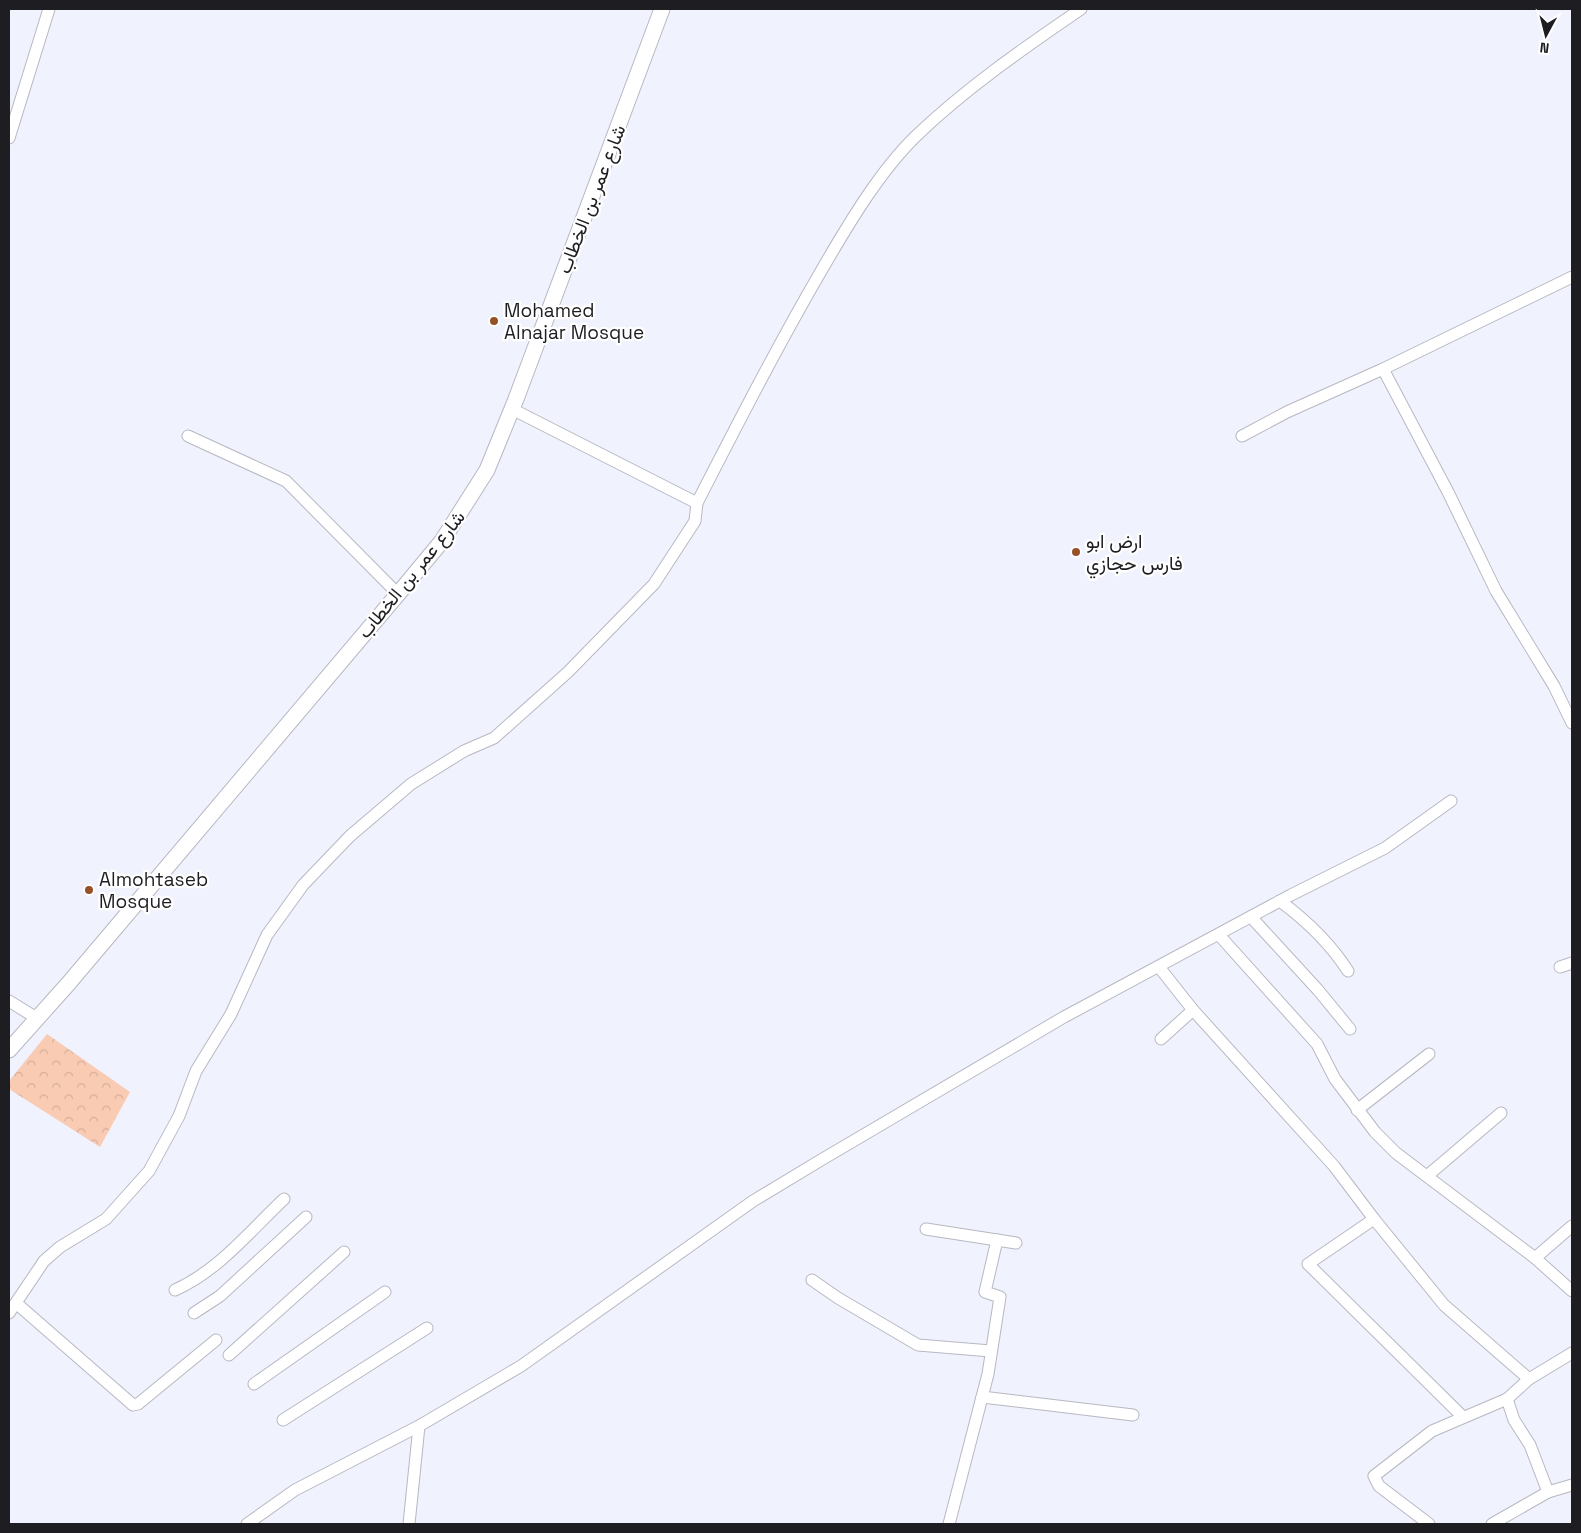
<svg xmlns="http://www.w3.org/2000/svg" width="1581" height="1533" viewBox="0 0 1581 1533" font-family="'Space Grotesk',Vazirmatn,sans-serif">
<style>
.forest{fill:url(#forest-crowns)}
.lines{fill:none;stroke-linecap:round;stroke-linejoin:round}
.minor-casing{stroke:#b7b8c2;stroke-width:13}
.major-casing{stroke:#b7b8c2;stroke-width:17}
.minor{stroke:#fff;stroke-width:11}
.major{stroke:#fff;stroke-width:15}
.poi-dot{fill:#965127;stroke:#fff;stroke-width:2}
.labels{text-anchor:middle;stroke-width:4.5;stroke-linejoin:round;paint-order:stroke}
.street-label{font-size:19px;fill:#1e1e22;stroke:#fff}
.poi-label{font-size:19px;fill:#1e1e22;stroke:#fff;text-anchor:start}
</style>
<defs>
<pattern id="forest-crowns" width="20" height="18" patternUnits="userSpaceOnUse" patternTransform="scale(1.25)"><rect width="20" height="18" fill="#f9cbb3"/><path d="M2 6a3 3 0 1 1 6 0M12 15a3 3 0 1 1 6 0" fill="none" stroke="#d5ae9a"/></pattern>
</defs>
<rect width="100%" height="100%" fill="#f0f2fd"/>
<!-- forest -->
<polygon class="forest" points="47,1034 130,1092 100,1147 9,1089 9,1081"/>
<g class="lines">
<!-- minor casing -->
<g class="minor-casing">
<g id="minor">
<polyline points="9,138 49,9"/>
<polyline points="1383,369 1448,492 1496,591 1554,686 1572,723"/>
<polyline points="512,409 697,503"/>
<polyline points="188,436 286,481 398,594"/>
<polyline points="1242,436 1287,412 1383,369 1572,277"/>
<path d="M1280 901C1307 921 1330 943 1348 971"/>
<polyline points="1251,917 1318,990 1350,1029"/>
<polyline points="1219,935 1317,1044 1335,1079 1375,1132 1396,1153 1535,1258 1572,1291"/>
<polyline points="1159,967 1193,1010 1334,1166 1374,1219 1444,1305 1529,1379"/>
<polyline points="1560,967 1572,963"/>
<polyline points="9,1001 38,1019"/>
<polyline points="1161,1039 1193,1010"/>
<polyline points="1357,1110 1429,1054"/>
<polyline points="1427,1176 1501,1113"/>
<polyline points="1374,1219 1308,1264 1463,1417"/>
<polyline points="926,1229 997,1240"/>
<polyline points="1535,1258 1572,1226"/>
<polyline points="812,1280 838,1298 918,1345 991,1351"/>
<path d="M175 1290C218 1271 250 1231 284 1199"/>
<polyline points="16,1303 133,1405 138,1404 216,1340"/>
<path d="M9 1313 44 1261 60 1247 106 1219 149 1171 179 1116 196 1071 231 1014 267 935 303 885 350 836 411 784 464 751 494 738 568 672 654 584 695 521 697 503C738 423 779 343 824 266 849 223 880 171 916 136 966 88 1024 48 1081 9"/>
<polyline points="194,1313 220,1296 306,1217"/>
<polyline points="229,1355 344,1252"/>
<polyline points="254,1384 385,1292"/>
<polyline points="982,1397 1133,1415"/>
<polyline points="1507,1399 1514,1420 1530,1445 1548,1492"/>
<polyline points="283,1420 427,1328"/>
<polyline points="247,1524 295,1490 419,1426 521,1366 753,1201 821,1160 1064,1017 1291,895 1385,848 1451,801"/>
<polyline points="409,1524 419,1426"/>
<polyline points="949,1524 988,1374 1000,1297 985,1292 997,1240 1016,1243"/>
<polyline points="1429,1524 1379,1486 1374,1476 1432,1431 1507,1399 1529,1379 1572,1353"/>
<polyline points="1492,1524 1548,1492 1572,1485"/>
</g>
</g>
<!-- major casing -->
<g class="major-casing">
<polyline id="major" points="9,1050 68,984 398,594 442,541 487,470 516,399 662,9"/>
</g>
<!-- minor -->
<use href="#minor" class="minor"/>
<!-- major -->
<use href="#major" class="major"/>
</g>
<!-- markers -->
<g class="poi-dot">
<circle cx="494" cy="321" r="5"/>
<circle cx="1076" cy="552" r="5"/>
<circle cx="89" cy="890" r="5"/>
</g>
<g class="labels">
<!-- street labels -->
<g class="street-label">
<text transform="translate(591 199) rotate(-69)" y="7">شارع عمر بن الخطاب</text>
<text transform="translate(411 574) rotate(-51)" y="7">شارع عمر بن الخطاب</text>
</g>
<!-- poi labels -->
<g class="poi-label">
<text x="504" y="317">Mohamed<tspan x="504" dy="22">Alnajar Mosque</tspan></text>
<text x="1086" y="548">ارض ابو<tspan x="1086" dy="22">فارس حجازي</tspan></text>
<text x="99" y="886">Almohtaseb<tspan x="99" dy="22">Mosque</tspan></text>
</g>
</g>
<!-- border -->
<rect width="1581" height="1533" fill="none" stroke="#1e1e22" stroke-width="20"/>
<!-- north arrow -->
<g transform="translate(1546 35) rotate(187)" stroke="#ffffff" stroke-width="4" paint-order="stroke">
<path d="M0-4L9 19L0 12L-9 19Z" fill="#1e1e22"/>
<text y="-8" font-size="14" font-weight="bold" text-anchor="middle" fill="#1e1e22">N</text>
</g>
</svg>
